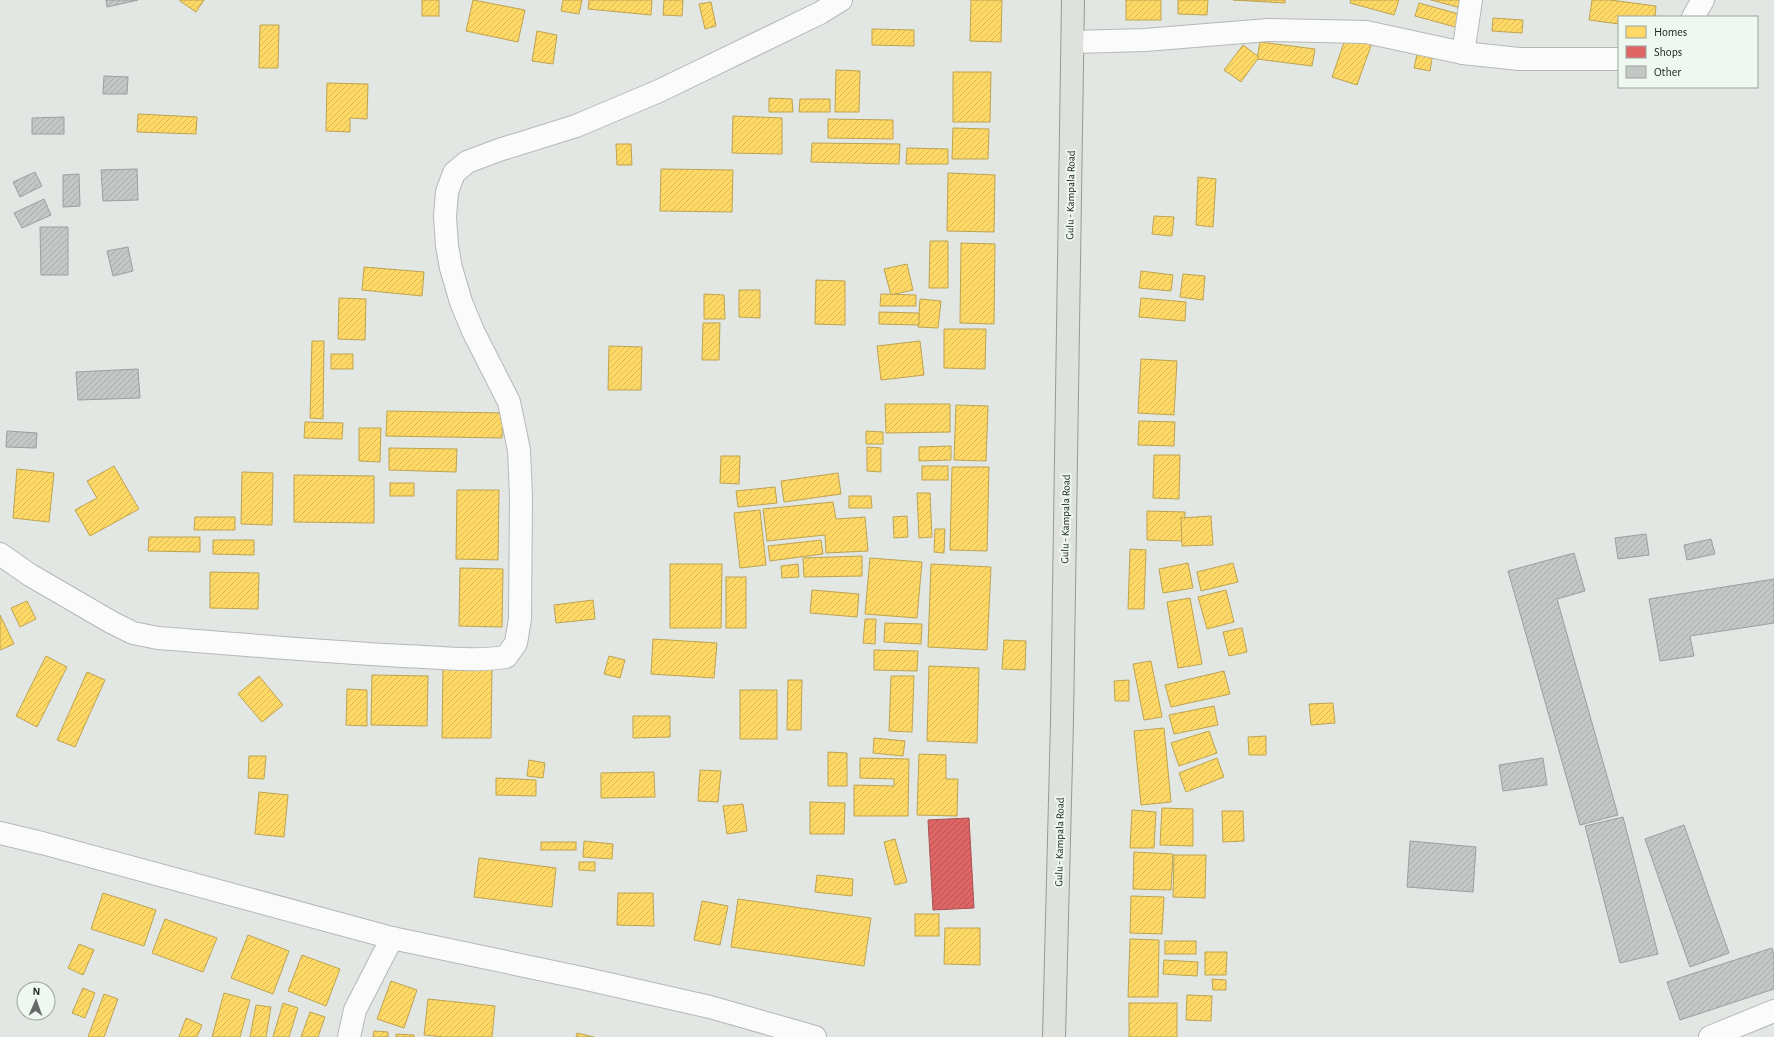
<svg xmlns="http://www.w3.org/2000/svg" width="1774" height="1037" viewBox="0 0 1774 1037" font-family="'Alegreya Sans',sans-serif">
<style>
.homes{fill:url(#homes-hatch);stroke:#bda352}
.shops{fill:url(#shops-hatch);stroke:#a75252}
.building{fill:url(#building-hatch);stroke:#9ba09e}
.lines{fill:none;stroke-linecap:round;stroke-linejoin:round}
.minor-casing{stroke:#b5b9b6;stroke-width:24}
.tertiary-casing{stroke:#b5b9b6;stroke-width:24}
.primary-casing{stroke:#949c90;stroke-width:24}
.minor{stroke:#fbfbfb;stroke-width:22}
.tertiary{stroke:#fbfbfb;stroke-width:22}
.primary{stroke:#dee1dc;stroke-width:22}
.labels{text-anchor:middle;stroke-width:4;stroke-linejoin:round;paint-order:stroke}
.street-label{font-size:11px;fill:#222523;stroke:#eef7f0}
</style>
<defs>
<pattern id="homes-hatch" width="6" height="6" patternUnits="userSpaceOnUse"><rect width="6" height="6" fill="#ffd966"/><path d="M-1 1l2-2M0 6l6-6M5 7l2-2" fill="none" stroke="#daba58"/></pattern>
<pattern id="shops-hatch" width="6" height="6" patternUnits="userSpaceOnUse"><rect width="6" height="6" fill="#e06666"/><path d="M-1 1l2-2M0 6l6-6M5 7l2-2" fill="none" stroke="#b55454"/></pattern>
<pattern id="building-hatch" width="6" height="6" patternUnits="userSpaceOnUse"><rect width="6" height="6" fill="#c3c7c5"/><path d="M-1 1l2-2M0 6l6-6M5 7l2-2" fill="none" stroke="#a7aba9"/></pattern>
</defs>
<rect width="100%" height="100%" fill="#e2e7e4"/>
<!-- homes -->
<g class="homes">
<polygon points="180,0 204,0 196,12 180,1"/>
<rect x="422" y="0" width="17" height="16"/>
<polygon points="473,0 525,10 518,42 466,31"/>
<polygon points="563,0 582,0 579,14 561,11"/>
<polygon points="589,0 652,0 651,15 588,9"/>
<polygon points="664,0 683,0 682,16 663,15"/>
<polygon points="971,0 1002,0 1001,42 970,41"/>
<rect x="1126" y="0" width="35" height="20"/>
<polygon points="1178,0 1208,0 1207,15 1178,14"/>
<polygon points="1233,0 1285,0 1285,3"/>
<polygon points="1351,0 1399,0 1394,15 1350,3"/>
<polygon points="1431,0 1467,0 1465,9"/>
<polygon points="1592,0 1610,0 1656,6 1655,17 1619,17 1619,24 1589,20"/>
<polygon points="711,2 716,26 705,29 699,4"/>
<polygon points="1419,3 1473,18 1470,31 1415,16"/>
<polygon points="1493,18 1523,20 1522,33 1492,31"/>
<polygon points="260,25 279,25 278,68 259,68"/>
<polygon points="872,29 914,30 914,46 872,45"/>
<polygon points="537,31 557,35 553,64 532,61"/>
<polygon points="1347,34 1372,43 1357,85 1332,77"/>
<polygon points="1260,42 1315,49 1312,66 1257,59"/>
<polygon points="1243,45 1259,57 1241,82 1224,70"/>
<polygon points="1418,50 1433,53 1430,71 1414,68"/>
<polygon points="836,70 860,71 859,112 835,112"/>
<polygon points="953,72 991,72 990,122 953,122"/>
<polygon points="327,83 368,84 367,119 350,118 350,132 326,131"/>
<polygon points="769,98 792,99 793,112 769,112"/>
<polygon points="800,99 830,99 830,112 799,112"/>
<polygon points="138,114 197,117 196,134 137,132"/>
<polygon points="733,116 782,118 782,154 732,153"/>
<polygon points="828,119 893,120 893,139 828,138"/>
<polygon points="953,128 989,129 988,159 952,159"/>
<polygon points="812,143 900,144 899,164 811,162"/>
<polygon points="616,144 631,144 632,165 617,165"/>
<polygon points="907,148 948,149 948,164 906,164"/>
<polygon points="661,169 733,170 732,212 660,211"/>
<polygon points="948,173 995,175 994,232 947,231"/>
<polygon points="1198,177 1216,179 1213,227 1196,225"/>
<polygon points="1154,216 1174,217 1172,236 1152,234"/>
<polygon points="930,241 948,241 948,288 929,288"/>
<polygon points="961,243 995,244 994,324 960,323"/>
<polygon points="907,264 913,290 891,295 884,269"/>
<polygon points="364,267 424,272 422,296 362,290"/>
<polygon points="1141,271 1173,275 1171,291 1139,288"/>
<polygon points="1183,274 1205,276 1203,300 1180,297"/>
<polygon points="816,280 845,281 845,325 815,324"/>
<polygon points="739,290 760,290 760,318 739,317"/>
<polygon points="704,294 724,295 725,319 704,319"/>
<polygon points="881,294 916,295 916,306 880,306"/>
<polygon points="339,298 366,299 365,340 338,339"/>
<polygon points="1141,298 1186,302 1185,321 1139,317"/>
<polygon points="920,299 941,301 938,328 918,327"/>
<polygon points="879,312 919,313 919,325 879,324"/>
<polygon points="703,323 720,323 719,360 702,360"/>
<polygon points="944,329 986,329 985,369 944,368"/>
<polygon points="312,341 324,341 323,419 310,418"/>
<polygon points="920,341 924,375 881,380 877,346"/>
<polygon points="609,346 642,347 641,390 608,390"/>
<rect x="331" y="354" width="22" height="15"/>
<polygon points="1141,359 1177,361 1174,415 1138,413"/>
<polygon points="885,404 950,404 950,432 886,433"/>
<polygon points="956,405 988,406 986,461 954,460"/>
<polygon points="387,411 503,413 502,438 386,436"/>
<polygon points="1139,421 1175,422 1174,446 1138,445"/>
<polygon points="305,422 343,423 342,439 304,438"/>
<polygon points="359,428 381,428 380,462 359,461"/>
<polygon points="866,431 883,432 883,444 866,444"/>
<polygon points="951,446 951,460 919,461 919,447"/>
<polygon points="867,447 881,448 881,472 867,471"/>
<polygon points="389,448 457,449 456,472 389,470"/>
<polygon points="1154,455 1180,455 1179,499 1153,498"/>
<polygon points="721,456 740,456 739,484 720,483"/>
<polygon points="114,466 139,509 90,536 75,510 97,498 87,481"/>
<rect x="922" y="466" width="26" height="14"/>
<polygon points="952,467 989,467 987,551 950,550"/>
<polygon points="17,469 54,473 49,522 13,518"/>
<polygon points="242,472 273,473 272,525 241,524"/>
<polygon points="838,473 841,494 784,502 781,481"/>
<polygon points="294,475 374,476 374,523 294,522"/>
<rect x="390" y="483" width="24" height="13"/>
<polygon points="775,487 777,503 738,507 736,491"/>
<polygon points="457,490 499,490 498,560 456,559"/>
<polygon points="917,493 930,493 932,537 919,538"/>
<polygon points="849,496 871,496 872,508 849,508"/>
<polygon points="833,502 836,519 865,517 868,551 826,553 825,535 767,541 763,509"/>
<polygon points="760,510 766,565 740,568 734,513"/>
<polygon points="1147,511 1185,512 1184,541 1147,540"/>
<polygon points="907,516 908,537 894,538 893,517"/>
<polygon points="1211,516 1213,545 1182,546 1181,518"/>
<polygon points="195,517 235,517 235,530 194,530"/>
<polygon points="935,529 945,529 944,553 934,552"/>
<polygon points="149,537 200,537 200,552 148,551"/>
<polygon points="213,540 254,540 254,555 213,554"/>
<polygon points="821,540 823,554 770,561 768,546"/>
<polygon points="1130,549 1146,550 1144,609 1128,609"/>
<polygon points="862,556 862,576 804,577 803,558"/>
<polygon points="870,558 922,562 917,618 865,614"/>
<polygon points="1188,563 1193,588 1163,593 1159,569"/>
<polygon points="1233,563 1238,582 1201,591 1197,572"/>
<polygon points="670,564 722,564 721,628 670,628"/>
<polygon points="798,564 799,577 782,578 781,566"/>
<polygon points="931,564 991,567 987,650 928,647"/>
<polygon points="460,568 503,569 502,627 459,626"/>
<polygon points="210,572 259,573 258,609 210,608"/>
<rect x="726" y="577" width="20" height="51"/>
<polygon points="812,590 859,594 857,617 810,613"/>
<polygon points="1226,590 1234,622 1207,629 1198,597"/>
<polygon points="1190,598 1202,664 1178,668 1167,602"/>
<polygon points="593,600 595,619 556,623 554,605"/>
<polygon points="27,601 36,619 20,627 11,608"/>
<polygon points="0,615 14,644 0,650"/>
<polygon points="865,619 876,619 875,644 863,643"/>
<polygon points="885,623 922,624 921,644 884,642"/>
<polygon points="1242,628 1247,652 1229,656 1223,632"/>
<polygon points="653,639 717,643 714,678 651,674"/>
<polygon points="1004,640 1026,641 1025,670 1002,669"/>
<polygon points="874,650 918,651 917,671 874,670"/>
<polygon points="46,656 67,667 37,727 16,716"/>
<polygon points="609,656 625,660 620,678 604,674"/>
<polygon points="1151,661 1162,717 1144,720 1133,664"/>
<polygon points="443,666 492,667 491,738 442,738"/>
<polygon points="929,666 979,668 977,743 927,741"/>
<polygon points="1224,671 1230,694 1171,707 1165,685"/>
<polygon points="87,672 105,680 75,747 57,740"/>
<polygon points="372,675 428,676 427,726 371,725"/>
<polygon points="259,676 283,705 262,722 238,694"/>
<polygon points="891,676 914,676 912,732 889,731"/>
<polygon points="788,680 802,680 801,730 787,730"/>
<polygon points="1129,680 1129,701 1115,701 1114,681"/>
<polygon points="347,689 367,690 367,726 346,725"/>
<rect x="740" y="690" width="37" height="49"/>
<polygon points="1333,703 1335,723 1311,725 1309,704"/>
<polygon points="1214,706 1218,725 1174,734 1169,715"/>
<polygon points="633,716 670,716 670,737 633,738"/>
<polygon points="1164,728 1171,802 1141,805 1134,731"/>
<polygon points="1209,731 1217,753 1179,766 1171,743"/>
<polygon points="1266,736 1266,755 1249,755 1248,737"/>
<polygon points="874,738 905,741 903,756 873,753"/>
<polygon points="828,752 847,753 847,786 828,786"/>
<polygon points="919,754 946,755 946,779 958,779 957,816 917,815"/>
<polygon points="249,756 266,756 264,779 248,778"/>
<polygon points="860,758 909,759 908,816 854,816 854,785 894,786 894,779 860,778"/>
<polygon points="1217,758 1224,777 1186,792 1179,773"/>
<polygon points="529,760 545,763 543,778 527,776"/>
<polygon points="700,770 721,771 718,802 698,801"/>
<polygon points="654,772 655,797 601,798 601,773"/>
<polygon points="496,778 536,780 536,796 496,795"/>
<polygon points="259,792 288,795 284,837 255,834"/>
<polygon points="810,802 845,803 844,834 810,834"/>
<polygon points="743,804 747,831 727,834 723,806"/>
<polygon points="1162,808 1193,809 1193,846 1160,845"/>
<polygon points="1132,810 1156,812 1154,848 1130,848"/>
<polygon points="1222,811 1243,811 1244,841 1223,842"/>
<polygon points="895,839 907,882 895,885 884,842"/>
<polygon points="584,841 613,844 612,859 583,857"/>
<rect x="541" y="842" width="35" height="8"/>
<polygon points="1134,852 1173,854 1171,890 1133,889"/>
<polygon points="1174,855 1206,855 1205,898 1173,897"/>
<polygon points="479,858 556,868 552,907 474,897"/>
<polygon points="579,862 595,862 595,871 579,870"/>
<polygon points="817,875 853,879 852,896 815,892"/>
<polygon points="103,893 156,910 144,946 91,929"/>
<polygon points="618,893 653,893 654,926 617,925"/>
<polygon points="1131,896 1164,897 1162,934 1130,933"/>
<polygon points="738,899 871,918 864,966 731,947"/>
<polygon points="702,901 728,906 720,945 694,940"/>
<rect x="915" y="914" width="24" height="22"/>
<polygon points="165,919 217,938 203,972 152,953"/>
<polygon points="945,928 980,928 980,965 944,964"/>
<polygon points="248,935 289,951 273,994 231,978"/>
<polygon points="1130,939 1159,940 1158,997 1128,997"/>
<rect x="1165" y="941" width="31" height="13"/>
<polygon points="79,944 94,950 83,975 68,968"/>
<polygon points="1205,952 1227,952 1226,975 1205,975"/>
<polygon points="302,955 340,969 326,1006 288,991"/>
<polygon points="1164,960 1198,962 1197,976 1163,974"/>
<polygon points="1212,979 1226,980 1226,990 1213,990"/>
<polygon points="391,981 417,990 404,1028 377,1019"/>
<polygon points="83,988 95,993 85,1018 72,1013"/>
<polygon points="224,993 250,1000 240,1037 212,1037"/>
<polygon points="104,994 118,999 104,1037 88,1037"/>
<polygon points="1187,995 1212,996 1211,1021 1186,1020"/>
<polygon points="428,999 495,1006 492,1037 444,1037 424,1035"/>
<polygon points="283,1003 298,1008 289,1037 273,1037"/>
<rect x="1129" y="1003" width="48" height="34"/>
<polygon points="256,1005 271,1007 266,1037 250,1037"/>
<polygon points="310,1012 325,1017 318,1037 301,1037"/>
<polygon points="186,1018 202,1025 197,1037 179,1037"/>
<polygon points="374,1031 388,1032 388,1037 373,1037"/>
<polygon points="577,1033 594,1037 576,1037"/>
<polygon points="396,1034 414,1035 414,1037 396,1037"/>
</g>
<!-- shops -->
<polygon class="shops" points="969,818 974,908 933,910 928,820"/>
<!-- building -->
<g class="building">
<polygon points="106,0 138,0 107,7"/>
<polygon points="104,76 128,77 127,94 103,94"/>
<polygon points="64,117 64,134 32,134 32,118"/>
<polygon points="137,169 138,200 103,201 101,170"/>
<polygon points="35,172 42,186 20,197 13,182"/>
<polygon points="79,174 80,206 63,207 63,175"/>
<polygon points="44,199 51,215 22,228 14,213"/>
<polygon points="40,227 68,227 68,275 41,275"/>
<polygon points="128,247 133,271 113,276 107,251"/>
<polygon points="138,369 140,398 78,400 76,372"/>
<polygon points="7,431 37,433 36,448 6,447"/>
<polygon points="1646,534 1649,555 1618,559 1615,538"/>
<polygon points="1711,539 1715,554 1687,560 1684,545"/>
<polygon points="1574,553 1585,591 1557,599 1618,815 1580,825 1508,571"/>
<polygon points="1774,579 1774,623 1690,636 1694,656 1660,661 1649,599"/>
<polygon points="1543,758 1547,785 1503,791 1499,765"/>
<polygon points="1623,817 1658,954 1620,963 1585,826"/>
<polygon points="1684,825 1729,953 1690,967 1645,839"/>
<polygon points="1410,841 1476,847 1473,892 1407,887"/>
<polygon points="1772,948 1774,956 1774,989 1680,1020 1667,982"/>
</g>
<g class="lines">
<!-- minor casing -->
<g class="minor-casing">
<g id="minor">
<polyline points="1693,17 1703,0"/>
<polyline points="1073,42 1145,40 1268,30 1366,32 1463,53 1519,59 1619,59"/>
<polyline points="1463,53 1471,0"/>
<path d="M0 554 30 575 111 622 133 633 158 638C240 644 322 652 403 656 438 657 472 662 506 657L516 643 520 619 521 496 519 450 509 402 473 331 461 302 451 268 447 246 445 217 447 192 454 173 467 162 499 150 576 126 659 91 820 13 841 0"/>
<polyline points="349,1037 355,1010 392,938"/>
<polyline points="1710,1037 1774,1011"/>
</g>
</g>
<!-- tertiary casing -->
<g class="tertiary-casing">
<polyline id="tertiary" points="0,833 42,843 392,938 582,978 710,1007 815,1037"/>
</g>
<!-- primary casing -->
<g class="primary-casing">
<polyline id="primary" points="1054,1037 1062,721 1073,0"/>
</g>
<!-- minor -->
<use href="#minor" class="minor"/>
<!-- tertiary -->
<use href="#tertiary" class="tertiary"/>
<!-- primary -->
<use href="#primary" class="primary"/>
</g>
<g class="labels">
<!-- street labels -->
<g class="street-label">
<text transform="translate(1070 195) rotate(-89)" y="4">Gulu - Kampala Road</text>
<text transform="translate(1065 519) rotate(-89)" y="4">Gulu - Kampala Road</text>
<text transform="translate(1059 842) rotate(-89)" y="4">Gulu - Kampala Road</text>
</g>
</g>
<!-- legend -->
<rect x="1618" y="16" width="140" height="72" fill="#eef7f0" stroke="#9ca39e"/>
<rect x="1626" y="26" width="20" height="12" fill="#ffd966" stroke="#9ca39e"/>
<text x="1654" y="36" font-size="12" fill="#222523">Homes</text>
<rect x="1626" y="46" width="20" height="12" fill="#e06666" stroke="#9ca39e"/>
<text x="1654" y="56" font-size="12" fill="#222523">Shops</text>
<rect x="1626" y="66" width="20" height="12" fill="#c3c7c5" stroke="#9ca39e"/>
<text x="1654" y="76" font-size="12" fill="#222523">Other</text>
<!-- north arrow -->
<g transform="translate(36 1001) rotate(2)"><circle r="19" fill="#eef7f0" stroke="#9ca39e"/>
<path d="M0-3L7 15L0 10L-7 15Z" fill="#656967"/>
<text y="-6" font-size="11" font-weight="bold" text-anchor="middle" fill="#222523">N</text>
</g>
</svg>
